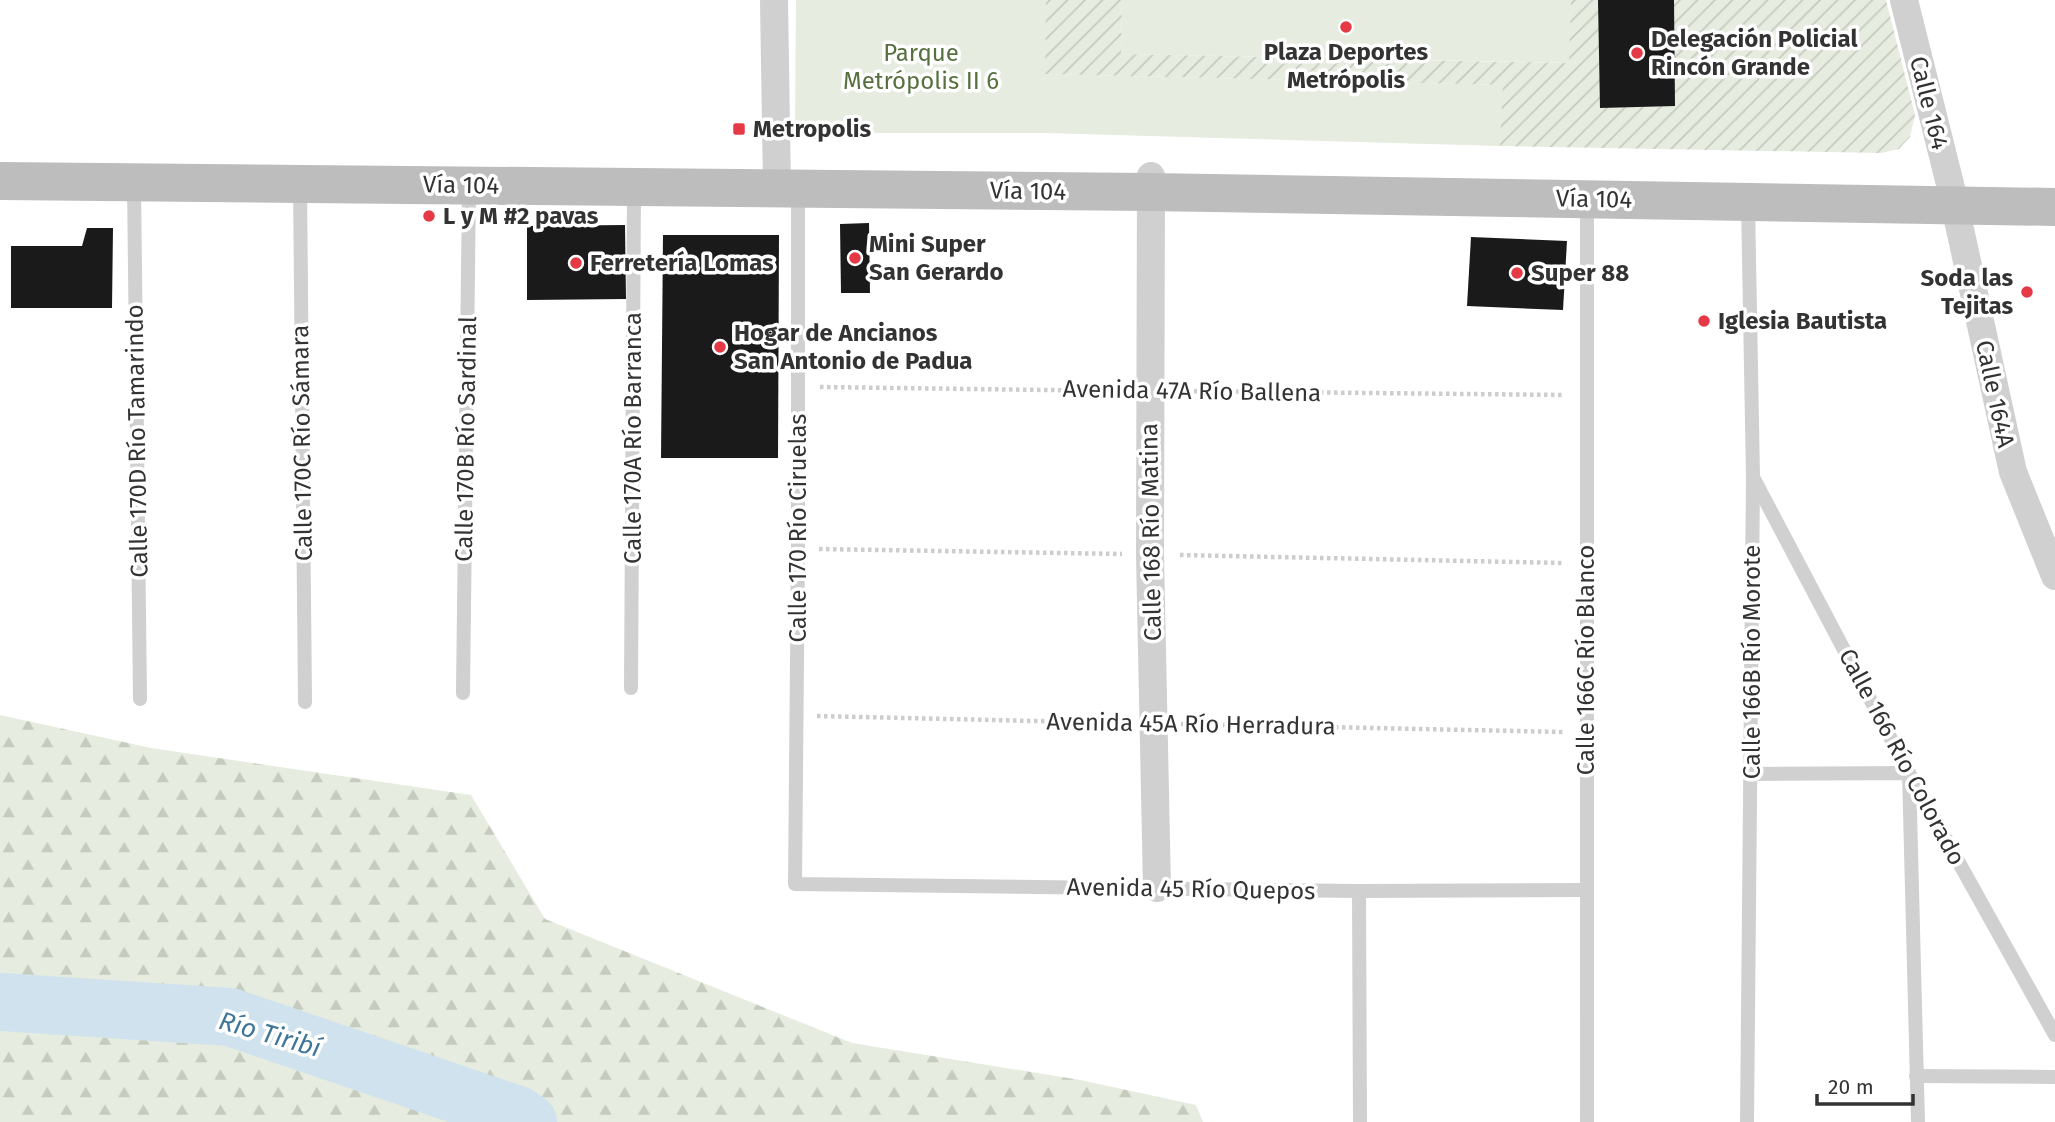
<svg xmlns="http://www.w3.org/2000/svg" width="2055" height="1122" viewBox="0 0 2055 1122" font-family="'Fira Sans',sans-serif">
<style>
.forest{fill:url(#forest-firs)}
.park{fill:#e6ecdf}
.garden{fill:url(#garden-furrows)}
.lines{fill:none;stroke-linecap:round;stroke-linejoin:round}
.river{stroke:#cfe2ee;stroke-width:58}
.building{fill:#1a1a1a}
.path{stroke:#cdcdcd;stroke-width:4.5;stroke-dasharray:3.5 3.5;stroke-linecap:butt}
.service{stroke:#d0d0d0;stroke-width:14}
.minor{stroke:#d0d0d0;stroke-width:28}
.secondary{stroke:#bdbdbd;stroke-width:38}
.poi-dot{fill:#e63946;stroke:#fff;stroke-width:2.5}
.labels{text-anchor:middle;stroke-width:7;stroke-linejoin:round;paint-order:stroke}
.poi-label{font-size:24px;font-weight:bold;fill:#333;stroke:#fff;text-anchor:start}
.park-label{font-size:24px;fill:#56703f;stroke:#fff}
.street-label{font-size:24px;fill:#333;stroke:#fff}
.water-label{font-size:26px;font-style:italic;fill:#3f7597;stroke:#fff}
</style>
<defs>
<pattern id="forest-firs" width="22" height="20" patternUnits="userSpaceOnUse" patternTransform="scale(1.75)"><rect width="22" height="20" fill="#e6ecdf"/><path d="M5 1l3.5 6h-7zM16 11l3.5 6h-7z" fill="#c6cbc0"/></pattern>
<pattern id="garden-furrows" width="10" height="10" patternUnits="userSpaceOnUse" patternTransform="scale(1.75)"><rect width="10" height="10" fill="#e6ecdf"/><path d="M-1 1l2-2M0 10L10 0M9 11l2-2" fill="none" stroke="#c6cbc0"/></pattern>
</defs>
<rect width="100%" height="100%" fill="#fff"/>
<!-- forest -->
<polygon class="forest" points="0,715 151,748 471,795 545,919 852,1043 1080,1080 1196,1105 1203,1122 0,1122"/>
<!-- park -->
<g class="park">
<polygon points="796,0 1046,0 1046,74 1504,85 1500,146 1045,133 795,133"/>
<polygon points="1122,0 1571,0 1570,63 1121,54"/>
</g>
<!-- garden -->
<polygon class="garden" points="1046,0 1122,0 1121,54 1569,63 1571,0 1886,0 1915,115 1910,137 1899,149 1881,153 1500,146 1503,85 1045,74"/>
<g class="lines">
<!-- river -->
<polyline class="river" points="0,1002 230,1017 518,1115 528,1122"/>
</g>
<!-- building -->
<g class="building">
<polygon points="1598,0 1674,0 1675,106 1600,108"/>
<polygon points="869,223 870,293 841,293 840,224"/>
<polygon points="625,225 626,299 527,300 527,226"/>
<polygon points="87,228 113,228 112,308 11,308 11,246 82,246"/>
<polygon points="663,235 779,235 778,458 661,458"/>
<polygon points="1471,237 1567,241 1563,310 1467,306"/>
</g>
<g class="lines">
<!-- path -->
<g class="path">
<polyline points="820,387 1123,391"/>
<polyline points="1180,391 1564,395"/>
<polyline points="819,549 1122,554"/>
<polyline points="1180,555 1563,563"/>
<polyline points="817,716 1123,723"/>
<polyline points="1181,724 1564,732"/>
</g>
<!-- service -->
<g class="service">
<polyline points="134,183 140,699"/>
<polyline points="300,185 305,702"/>
<polyline points="798,191 798,549 795,884 1359,891 1587,890"/>
<polyline points="1754,479 1909,773 2055,1035"/>
<polyline points="631,688 634,189"/>
<polyline points="463,693 469,187"/>
<polyline points="1752,774 1909,773 1918,1122"/>
<polyline points="1359,891 1360,1122"/>
<polyline points="1916,1076 2055,1077"/>
<path d="M1587 1122C1588 815 1585 508 1587 200"/>
<polyline points="1747,1122 1753,477 1748,203"/>
</g>
<!-- minor -->
<g class="minor">
<polyline points="774,0 777,188"/>
<polyline points="1904,0 1951,188 2013,472 2055,576"/>
<polyline points="1151,176 1150,555 1157,888"/>
</g>
<!-- secondary -->
<polyline class="secondary" points="0,181 1150,192 2055,207"/>
</g>
<!-- markers -->
<g class="poi-dot">
<circle cx="1346" cy="27" r="7"/>
<circle cx="1637" cy="53" r="7"/>
<rect x="732" y="122" width="14" height="14" rx="3.5"/>
<circle cx="429" cy="216" r="7"/>
<circle cx="855" cy="258" r="7"/>
<circle cx="576" cy="263" r="7"/>
<circle cx="1517" cy="273" r="7"/>
<circle cx="2027" cy="292" r="7"/>
<circle cx="1704" cy="321" r="7"/>
<circle cx="720" cy="347" r="7"/>
</g>
<g class="labels">
<!-- poi labels -->
<g class="poi-label">
<text x="1651" y="47">Delegación Policial<tspan x="1651" dy="28">Rincón Grande</tspan></text>
<text x="1346" y="60" text-anchor="middle">Plaza Deportes<tspan x="1346" dy="28">Metrópolis</tspan></text>
<text x="753" y="137">Metropolis</text>
<text x="443" y="224">L y M #2 pavas</text>
<text x="869" y="252">Mini Super<tspan x="869" dy="28">San Gerardo</tspan></text>
<text x="590" y="271">Ferretería Lomas</text>
<text x="1531" y="281">Super 88</text>
<text x="2013" y="286" text-anchor="end">Soda las<tspan x="2013" dy="28">Tejitas</tspan></text>
<text x="1718" y="329">Iglesia Bautista</text>
<text x="734" y="341">Hogar de Ancianos<tspan x="734" dy="28">San Antonio de Padua</tspan></text>
</g>
<!-- park labels -->
<g class="park-label">
<text x="921" y="61">Parque<tspan x="921" dy="28">Metrópolis II 6</tspan></text>
</g>
<!-- street labels -->
<g class="street-label">
<text transform="translate(1929 103) rotate(76)" y="8">Calle 164</text>
<text transform="translate(461 185) rotate(1)" y="8">Vía 104</text>
<text transform="translate(1028 191) rotate(1)" y="8">Vía 104</text>
<text transform="translate(1594 199) rotate(1)" y="8">Vía 104</text>
<text transform="translate(1192 391) rotate(1)" y="8">Avenida 47A Río Ballena</text>
<text transform="translate(1995 394) rotate(78)" y="8">Calle 164A</text>
<text transform="translate(633 438) rotate(-90)" y="8">Calle 170A Río Barranca</text>
<text transform="translate(466 439) rotate(-89)" y="8">Calle 170B Río Sardinal</text>
<text transform="translate(137 441) rotate(-91)" y="8">Calle 170D Río Tamarindo</text>
<text transform="translate(302 443) rotate(-91)" y="8">Calle 170C Río Sámara</text>
<text transform="translate(798 528) rotate(-90)" y="8">Calle 170 Río Ciruelas</text>
<text transform="translate(1151 532) rotate(-91)" y="8">Calle 168 Río Matina</text>
<text transform="translate(1586 660) rotate(-90)" y="8">Calle 166C Río Blanco</text>
<text transform="translate(1752 662) rotate(-90)" y="8">Calle 166B Río Morote</text>
<text transform="translate(1191 724) rotate(1)" y="8">Avenida 45A Río Herradura</text>
<text transform="translate(1902 757) rotate(62)" y="8">Calle 166 Río Colorado</text>
<text transform="translate(1191 889) rotate(1)" y="8">Avenida 45 Río Quepos</text>
</g>
<!-- water labels -->
<g class="water-label">
<text transform="translate(270 1034) rotate(16)" y="9">Río Tiribí</text>
</g>
</g>
<!-- scale -->
<path d="M1817 1094v10h96v-10" fill="none" stroke="#333333" stroke-width="3.5"/>
<text x="1828" y="1094" font-size="21" fill="#333333" stroke="#ffffff" stroke-width="5" paint-order="stroke">20 m</text>
</svg>
